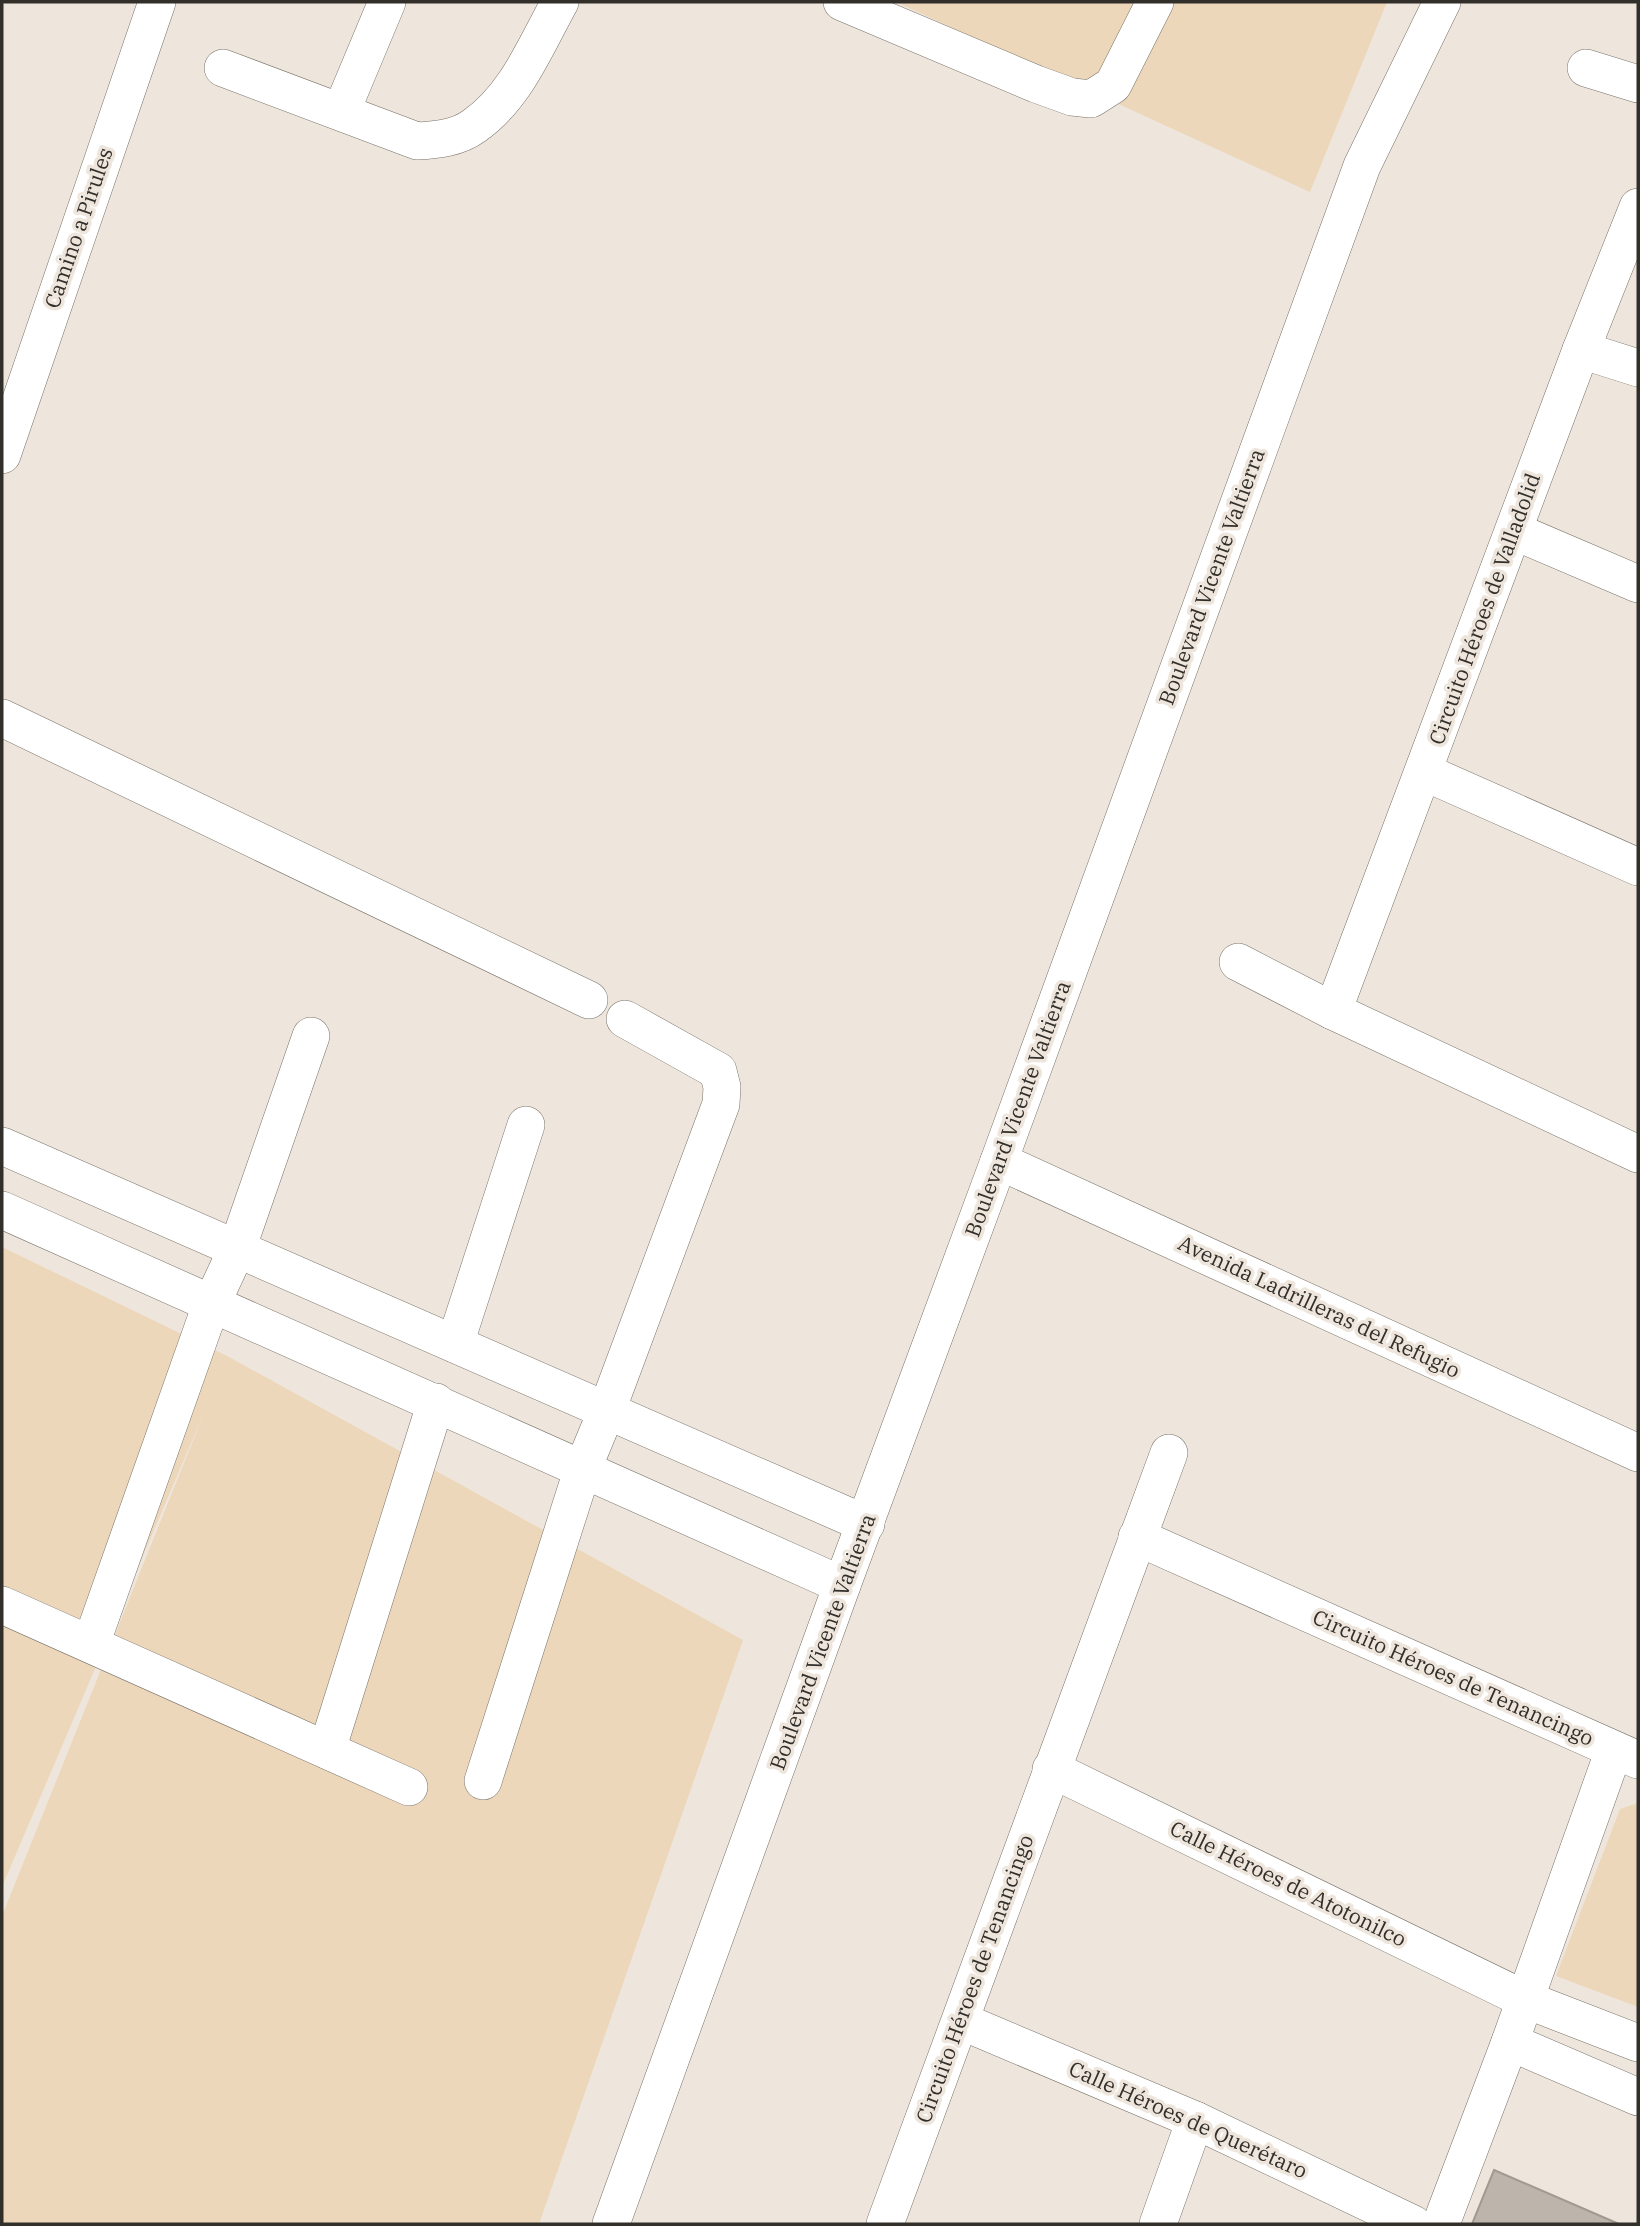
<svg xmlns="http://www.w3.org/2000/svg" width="1640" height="2226" viewBox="0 0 1640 2226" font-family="'IBM Plex Serif',serif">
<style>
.green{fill:#ecd7bb}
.building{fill:#bdb5ab;stroke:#a19a90;stroke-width:2}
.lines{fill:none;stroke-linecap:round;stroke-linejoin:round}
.minor-casing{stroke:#797269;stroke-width:38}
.minor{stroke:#fff;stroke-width:37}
.labels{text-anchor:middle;stroke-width:7;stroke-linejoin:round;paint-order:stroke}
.street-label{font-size:21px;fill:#322f2b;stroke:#eee6dc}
</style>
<rect width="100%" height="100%" fill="#eee6dc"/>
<!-- green -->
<g class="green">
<polygon points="896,2 1387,2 1310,192"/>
<polygon points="2,1247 227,1356 743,1640 539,2224 2,2224 2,1916 206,1408 2,1887"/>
<polygon points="1638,1803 1638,2007 1556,1976 1620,1809"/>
</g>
<!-- building -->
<polygon class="building" points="1494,2170 1619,2224 1472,2224"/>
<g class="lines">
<!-- minor casing -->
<g class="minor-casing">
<g id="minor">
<polyline points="842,2 1036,84 1072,97 1091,99 1113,85 1155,2"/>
<path d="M223 68 417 141C436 140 458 138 474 126 516 97 536 45 560 2"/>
<polyline points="1586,68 1638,84"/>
<polyline points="341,112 387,2"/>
<polyline points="1581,350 1638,368"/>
<polyline points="2,455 157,2"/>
<polyline points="1514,531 1638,584"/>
<polyline points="2,718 589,1000"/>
<polyline points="1424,772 1638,867"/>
<polyline points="1238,962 1333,1011 1638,1154"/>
<polyline points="1333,1011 1581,350 1638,207"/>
<polyline points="2,1146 866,1524"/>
<polyline points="999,1161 1638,1453"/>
<polyline points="2,1210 842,1585"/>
<polyline points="455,1344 526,1125"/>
<polyline points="1137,1537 1638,1760"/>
<polyline points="2,1605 409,1787"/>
<polyline points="91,1644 211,1305 237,1249 311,1036"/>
<polyline points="327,1750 436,1402"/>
<polyline points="1051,1769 1524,1999 1638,2043"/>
<polyline points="483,1781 583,1468 607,1410 721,1104 722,1087 718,1071 625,1019"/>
<polyline points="961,2021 1195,2120 1413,2224"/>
<polyline points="1510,2042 1638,2097"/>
<polyline points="611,2224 842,1585 999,1161 1362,166 1442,2"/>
<polyline points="885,2224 1169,1453"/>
<polyline points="1158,2224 1195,2120"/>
<polyline points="1441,2224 1510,2042 1614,1750"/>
</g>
</g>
<!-- minor -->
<use href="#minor" class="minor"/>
</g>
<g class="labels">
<!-- street labels -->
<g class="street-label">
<text transform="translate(79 228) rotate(-71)" y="7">Camino a Pirules</text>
<text transform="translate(1212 577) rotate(-70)" y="7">Boulevard Vicente Valtierra</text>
<text transform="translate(1485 609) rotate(-70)" y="7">Circuito Héroes de Valladolid</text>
<text transform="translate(1018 1109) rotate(-70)" y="7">Boulevard Vicente Valtierra</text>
<text transform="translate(1319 1307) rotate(25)" y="7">Avenida Ladrilleras del Refugio</text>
<text transform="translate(823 1642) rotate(-70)" y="7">Boulevard Vicente Valtierra</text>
<text transform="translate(1453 1678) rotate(24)" y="7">Circuito Héroes de Tenancingo</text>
<text transform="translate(1288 1884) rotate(26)" y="7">Calle Héroes de Atotonilco</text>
<text transform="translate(975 1979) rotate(-70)" y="7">Circuito Héroes de Tenancingo</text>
<text transform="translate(1188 2120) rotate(24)" y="7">Calle Héroes de Querétaro</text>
</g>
</g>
<!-- border -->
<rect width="1640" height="2226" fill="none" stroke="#322f2b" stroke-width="7"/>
</svg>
